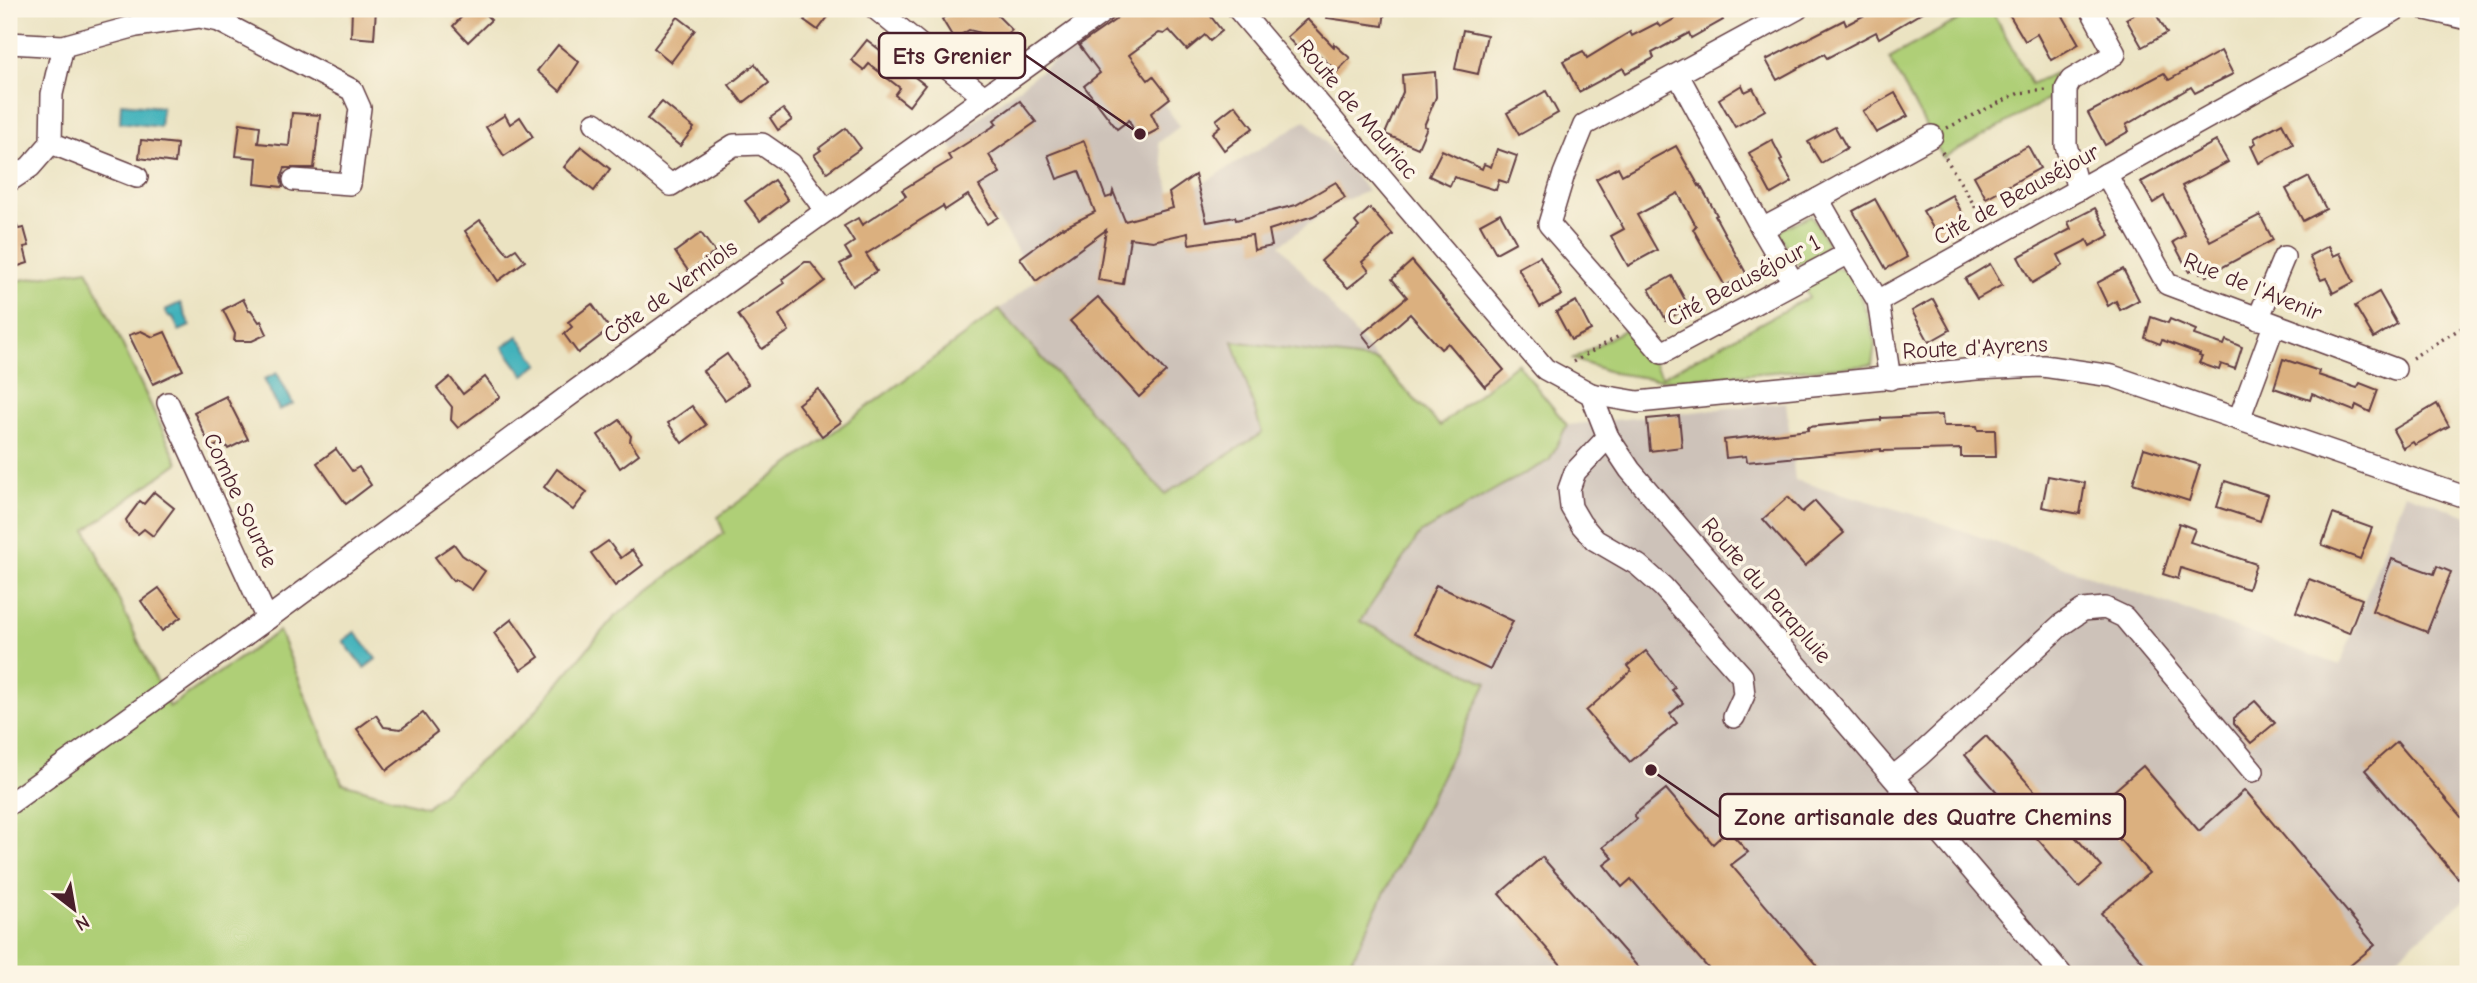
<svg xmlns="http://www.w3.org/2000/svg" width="2477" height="983" viewBox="0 0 2477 983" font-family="'Comic Neue',sans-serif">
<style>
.industrial{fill:#cdc2b9}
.green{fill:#afcf77;stroke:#7c7751;stroke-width:2}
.water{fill:#42b2bb;stroke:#466873;stroke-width:2}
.building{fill:#dbb07f}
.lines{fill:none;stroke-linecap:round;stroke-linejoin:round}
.minor-casing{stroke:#623c42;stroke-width:24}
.path{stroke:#623c42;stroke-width:3.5;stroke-dasharray:2 5;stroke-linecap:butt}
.minor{stroke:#fff;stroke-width:21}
.labels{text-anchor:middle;stroke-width:7;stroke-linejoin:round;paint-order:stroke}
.street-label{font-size:23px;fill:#4a1f2b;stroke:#fcf5e5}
.leader{fill:none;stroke:#4a1f2b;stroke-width:2.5}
.callout-dot{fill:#4a1f2b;stroke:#fcf5e5;stroke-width:2.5}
.callout{fill:#fcf5e5;stroke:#4a1f2b;stroke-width:2.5}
.callout-label{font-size:24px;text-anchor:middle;font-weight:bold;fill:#4a1f2b}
</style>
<rect width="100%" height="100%" fill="#fcf5e5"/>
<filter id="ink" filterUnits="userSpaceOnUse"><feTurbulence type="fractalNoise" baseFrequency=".0143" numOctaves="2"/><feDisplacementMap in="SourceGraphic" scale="14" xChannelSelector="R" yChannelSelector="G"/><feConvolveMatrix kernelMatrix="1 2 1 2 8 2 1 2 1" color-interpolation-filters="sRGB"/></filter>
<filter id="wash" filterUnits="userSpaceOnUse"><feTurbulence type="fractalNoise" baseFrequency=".00686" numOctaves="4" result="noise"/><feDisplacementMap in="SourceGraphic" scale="28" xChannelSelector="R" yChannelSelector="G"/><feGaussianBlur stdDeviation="1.57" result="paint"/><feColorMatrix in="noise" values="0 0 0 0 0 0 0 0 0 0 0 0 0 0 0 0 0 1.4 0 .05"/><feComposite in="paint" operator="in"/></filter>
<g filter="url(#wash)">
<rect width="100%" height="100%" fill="#ebe3c2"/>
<!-- industrial -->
<g class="industrial">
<polygon points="1104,23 1180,126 1158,143 1173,202 1306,120 1368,191 1335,204 1280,245 1378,361 1234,341 1262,433 1165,494 999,310 1036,280 948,141"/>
<polygon points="1786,402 1795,480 1927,518 2340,665 2405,493 2468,516 2468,897 2377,974 1345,974 1487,683 1360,622 1420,534 1501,486 1549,461 1567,425"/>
</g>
<!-- green -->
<g class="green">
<polygon points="1978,9 1991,9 2031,84 2055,73 2052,97 1943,158 1889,58"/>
<path d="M1811 215 1827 242C1824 254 1809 262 1797 264L1779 233 1782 229Z"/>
<path d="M1835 268 1847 271 1853 279 1869 319 1875 343 1872 365 1662 380 1613 373 1573 359 1624 330C1644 338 1650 360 1662 377L1809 297 1802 284Z"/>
<polygon points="87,269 178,463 86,530 169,707 279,631 342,783 426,807 527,721 613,618 724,533 718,517 999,310 1165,494 1262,433 1233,341 1378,361 1440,426 1517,363 1567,425 1549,461 1501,486 1420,534 1360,621 1487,683 1345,974 9,974 9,282"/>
</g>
<!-- water -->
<g class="water">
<polygon points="121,103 162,107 160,127 120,122"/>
<polygon points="180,303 190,326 179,331 173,317 168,316 165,310"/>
<polygon points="518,336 539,364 524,375 503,347"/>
<polygon points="277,373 293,404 279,410 264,379"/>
<polygon points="355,632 376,659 364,668 343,641"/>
</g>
<g id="blocks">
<!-- building -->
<g class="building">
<polygon points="352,9 376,9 374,39 351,37"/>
<polygon points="469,9 480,9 491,20 468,42 453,26"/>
<polygon points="813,9 834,9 818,30 804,20"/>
<polygon points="960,9 977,9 995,13 1012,30 996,46 985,34 969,30 954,39 942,19"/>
<polygon points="1123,9 1205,9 1222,31 1210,41 1205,35 1187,50 1169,30 1164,34 1159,33 1129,55 1148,80 1153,76 1170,98 1151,113 1159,129 1138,140 1129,120 1117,129 1084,86 1100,73 1079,45 1115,20"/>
<polygon points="1328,9 1385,10 1383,26 1327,18"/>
<polygon points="1692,9 1717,9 1723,20 1691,38 1689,33 1652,53 1654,58 1626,73 1623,68 1579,92 1563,61 1583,51 1587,58 1630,32 1632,36 1657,23 1660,27"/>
<polygon points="1876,9 1928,9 1879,38 1876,32 1827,58 1824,54 1777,80 1766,60 1844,20 1846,25"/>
<polygon points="2006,9 2059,9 2079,44 2051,60 2037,34 2025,41"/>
<polygon points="2144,9 2153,9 2167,33 2142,47 2126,19"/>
<polygon points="678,17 695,30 671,62 654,48"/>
<polygon points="1307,19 1334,47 1334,44 1350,58 1329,80 1331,66 1309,45 1301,52 1287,37"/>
<polygon points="1463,30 1487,35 1478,74 1455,69"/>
<polygon points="867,40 925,85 909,106 895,95 900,88 869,64 864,70 851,60"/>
<polygon points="558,45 579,62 560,91 537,71"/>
<polygon points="2221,51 2233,74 2195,93 2191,87 2126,125 2129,131 2105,145 2088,113 2164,73 2169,80"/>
<polygon points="755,64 769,83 743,103 729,85"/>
<polygon points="1435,72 1436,97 1424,126 1427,127 1418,148 1385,134 1403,92 1402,75"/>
<polygon points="1742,85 1745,92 1753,88 1765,110 1735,127 1719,99"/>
<polygon points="1546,91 1558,113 1519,135 1507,113"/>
<polygon points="1895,93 1908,116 1876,133 1863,111"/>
<polygon points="1020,101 1036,122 989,155 1000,173 979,186 998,217 987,224 968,195 945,210 943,206 866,254 877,271 853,286 840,264 851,258 845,248 854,242 844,226 858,218 862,225 906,196 902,190 951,160 948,155 997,124 994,120"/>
<polygon points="662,102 694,128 680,146 647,119"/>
<polygon points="1235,105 1253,128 1224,150 1212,133 1220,126 1216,120"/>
<polygon points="783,109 792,120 778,130 770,118"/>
<polygon points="292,113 320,115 314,168 285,168 281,178 283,187 255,184 257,158 236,156 240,123 260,126 258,143 289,146"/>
<polygon points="505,115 510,124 520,117 533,137 504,156 486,127"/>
<polygon points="2282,123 2293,144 2259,163 2251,146 2256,143 2254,138"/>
<polygon points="1835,127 1847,148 1821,163 1808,142"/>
<polygon points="846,128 861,148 827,172 814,155 821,150 819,148"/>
<polygon points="141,140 177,144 175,163 139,158"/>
<polygon points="1772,140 1782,159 1780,161 1792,182 1771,194 1749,153"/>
<polygon points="1084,141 1106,198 1112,196 1113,191 1125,221 1173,208 1169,193 1195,175 1207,222 1235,217 1236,220 1296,205 1336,182 1345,198 1313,216 1269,230 1272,246 1254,250 1252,235 1189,244 1188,233 1153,241 1130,238 1123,284 1098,280 1106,230 1036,281 1020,258 1062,227 1063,228 1095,212 1079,171 1057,179 1048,155"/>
<polygon points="2216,141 2228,162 2182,186 2210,241 2260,215 2273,240 2206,276 2204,271 2200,273 2197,268 2189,272 2173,242 2185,235 2164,196 2153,203 2141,182"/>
<polygon points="581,146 610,169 594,191 564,167"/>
<polygon points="1676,146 1699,186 1700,185 1717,215 1715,216 1747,275 1725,286 1693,229 1696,226 1678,193 1637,215 1657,250 1628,266 1611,236 1624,229 1596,179 1618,167 1622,175"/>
<polygon points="2028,146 2040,168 1986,198 1974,176"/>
<polygon points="1497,149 1517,156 1508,183 1499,180 1496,190 1454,177 1450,186 1429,176 1442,150 1482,169 1484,164 1491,167"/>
<polygon points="2309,177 2326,209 2303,221 2286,189"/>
<polygon points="774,180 788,200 760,221 745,201"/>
<polygon points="1952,195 1965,218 1936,233 1923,211"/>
<polygon points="1875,199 1907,257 1886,269 1853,211"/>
<polygon points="1370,208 1393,235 1362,262 1369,271 1348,288 1321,261 1359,227 1355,222"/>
<polygon points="2095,208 2110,235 2090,246 2087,240 2058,255 2063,265 2032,283 2018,257 2071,229 2068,222"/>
<polygon points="12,210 18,229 24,228 29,246 24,247 28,263 9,269 9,211"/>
<polygon points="1500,213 1516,242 1496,253 1480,224"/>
<polygon points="480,220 508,254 516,249 525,261 498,281 465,231"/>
<polygon points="701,233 715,252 689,272 675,252"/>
<polygon points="2328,246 2333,256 2340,253 2354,282 2333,293 2326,278 2321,280 2309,256"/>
<polygon points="1540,256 1562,295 1540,307 1518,268"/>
<polygon points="1412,261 1504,370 1485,387 1448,343 1441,349 1410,314 1372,347 1362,334 1407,297 1392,279"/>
<polygon points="805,262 810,262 825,281 779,315 789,331 762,349 738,315 784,283 782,279"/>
<polygon points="1990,264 2002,285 1977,299 1965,279"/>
<polygon points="2123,269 2139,300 2120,310 2116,301 2108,306 2097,283"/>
<polygon points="1672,276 1689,307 1666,320 1649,289"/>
<polygon points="2379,292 2397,324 2374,338 2355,306"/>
<polygon points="1098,297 1166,372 1139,397 1070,321"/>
<polygon points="243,299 249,311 251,310 259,322 261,321 267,334 252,341 234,341 235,334 223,310"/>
<polygon points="1933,299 1950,330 1929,342 1912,311"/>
<polygon points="1576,301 1591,330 1571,340 1556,312"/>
<polygon points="592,304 610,329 578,353 564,334 572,327 568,322"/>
<polygon points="2151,317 2168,323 2170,319 2196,330 2194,335 2224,345 2226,340 2242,347 2235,369 2221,364 2219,370 2199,363 2202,357 2199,356 2200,354 2162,340 2160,344 2145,338"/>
<polygon points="141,331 153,337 165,332 183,370 153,384 129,335"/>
<polygon points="727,354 748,384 725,400 703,371"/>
<polygon points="2283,359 2319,371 2318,375 2357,388 2360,383 2378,390 2370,412 2356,405 2354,411 2312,394 2310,400 2274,388"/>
<polygon points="450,377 463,394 485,377 500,397 458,428 451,420 452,407 437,388"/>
<polygon points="818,389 841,422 822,436 798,404"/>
<polygon points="226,396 248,439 228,449 224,442 211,448 194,412"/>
<polygon points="2437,404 2449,426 2415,445 2413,442 2403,448 2393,430"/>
<polygon points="692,406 706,425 682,443 668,423"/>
<polygon points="1942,415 1943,426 1977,426 1978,430 1995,430 1996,457 1961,457 1961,449 1881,451 1881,449 1747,462 1746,456 1726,458 1724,440 1808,430 1808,427 1881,420 1881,418"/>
<polygon points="1679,416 1682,447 1650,451 1647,419"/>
<polygon points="620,420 631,436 630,441 639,454 620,468 598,435"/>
<polygon points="2144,448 2200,465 2189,501 2133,483"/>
<polygon points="336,449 352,471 359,467 371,485 346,504 317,463"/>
<polygon points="557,469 587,492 573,510 544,487"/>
<polygon points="2048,476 2085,483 2080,514 2042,507"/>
<polygon points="2225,481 2268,495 2260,521 2217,507"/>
<polygon points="154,492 174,508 153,536 144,529 138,534 129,527 126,520 140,501 144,504"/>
<polygon points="1788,497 1802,512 1815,501 1844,533 1805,566 1763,519"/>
<polygon points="2333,514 2372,528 2360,559 2322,545"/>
<polygon points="2179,523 2195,529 2190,542 2256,564 2248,589 2181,568 2178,579 2163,574"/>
<polygon points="608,541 621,558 632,550 643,565 615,586 591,553"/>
<polygon points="454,544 462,555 485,571 472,590 455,579 453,581 435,557"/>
<polygon points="2392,559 2434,574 2437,566 2451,572 2427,632 2372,611"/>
<polygon points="2309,579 2362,599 2349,633 2296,612"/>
<polygon points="1436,585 1513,621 1490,670 1414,634"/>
<polygon points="159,588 181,617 162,631 141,601"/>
<polygon points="512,619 539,657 521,670 494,633"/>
<polygon points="1646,651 1675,688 1672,690 1683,703 1670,714 1677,723 1630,762 1586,711 1631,671 1627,666"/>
<polygon points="2255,701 2275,723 2251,743 2234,724 2234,718"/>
<polygon points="423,713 437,732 387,770 357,729 376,715 384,727 401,729"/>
<polygon points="1986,736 2102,867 2079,887 1965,755"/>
<polygon points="2397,742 2468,825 2468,868 2458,878 2365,770"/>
<polygon points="2143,766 2199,831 2245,790 2375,945 2340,974 2153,974 2101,913 2149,873 2093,809"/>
<polygon points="1666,789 1713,844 1728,830 1748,852 1731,865 1818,967 1810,974 1713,974 1631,879 1622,887 1604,865 1613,858 1603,847 1637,819 1634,815"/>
<polygon points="1542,857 1644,974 1569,974 1499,894"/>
</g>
</g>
</g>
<g filter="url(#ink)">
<use href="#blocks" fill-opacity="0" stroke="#623c42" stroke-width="2"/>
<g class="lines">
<!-- minor casing -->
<g class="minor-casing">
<g id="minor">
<polyline points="876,9 984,97"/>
<polyline points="1238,9 1545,369 1591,394 1608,437 1630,470 2061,974"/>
<polyline points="1797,9 1584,125 1564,174 1549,224 1662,353 1849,253 1878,301"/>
<polyline points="2426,9 2468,19"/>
<polyline points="9,43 63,46 136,26 199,17 219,21 352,90 360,108 350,184 294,180"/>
<polyline points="1678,75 1762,229 1818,199 1849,253"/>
<polyline points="595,123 671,185 734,145 762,144 791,164 826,211"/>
<polyline points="51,143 137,177"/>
<polyline points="2106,174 2167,284 2395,369"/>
<polyline points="9,181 30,167 51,143 52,94 63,46"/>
<polyline points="2078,190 2066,145 2066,89 2071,80 2115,54 2091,9"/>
<polyline points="1818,199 1932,136"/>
<polyline points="1762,229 1793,282"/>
<polyline points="2258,319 2284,257"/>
<polyline points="1890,379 1878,301 2325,52 2397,9"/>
<polyline points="1591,394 1638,402 1976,369 2043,366 2112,376 2468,498"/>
<polyline points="168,403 267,619"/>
<polyline points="2239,419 2274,325"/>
<polyline points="1608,437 1575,472 1569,489 1571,507 1581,524 1595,540 1638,565 1663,587 1742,676 1744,695 1734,717"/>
<polyline points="1893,777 1919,756 2061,625 2083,610 2105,608 2124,617 2253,771"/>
<polyline points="9,804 267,619 578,389 1107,9"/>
</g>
</g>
<!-- path -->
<g class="path">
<polyline points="1947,128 2019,93 2047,90"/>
<polyline points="1942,152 1983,220"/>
<polyline points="2412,358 2468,324"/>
<polyline points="1573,362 1621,335"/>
</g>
<!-- minor -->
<use href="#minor" class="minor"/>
</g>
</g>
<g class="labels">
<!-- street labels -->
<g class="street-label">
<text transform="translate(1358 109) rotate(50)" y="8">Route de Mauriac</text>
<text transform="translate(2016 194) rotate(-29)" y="8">Cité de Beauséjour</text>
<text transform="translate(1743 280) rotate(-28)" y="8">Cité Beauséjour 1</text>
<text transform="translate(2253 286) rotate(22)" y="8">Rue de l'Avenir</text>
<text transform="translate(670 291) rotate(-36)" y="8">Côte de Verniols</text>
<text transform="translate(1975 347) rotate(-3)" y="8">Route d'Ayrens</text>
<text transform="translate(241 500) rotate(65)" y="8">Combe Sourde</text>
<text transform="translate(1767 590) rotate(49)" y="8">Route du Parapluie</text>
</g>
</g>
<!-- callouts -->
<path class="leader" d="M1140 134L1025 55M1651 770L1720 817"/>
<g class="callout-dot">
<circle cx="1140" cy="134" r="7"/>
<circle cx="1651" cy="770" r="7"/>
</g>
<g class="callout">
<rect x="879" y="33" width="146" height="45" rx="7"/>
<rect x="1720" y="794" width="405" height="45" rx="7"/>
</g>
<g class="callout-label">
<text x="952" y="64">Ets Grenier</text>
<text x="1923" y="825">Zone artisanale des Quatre Chemins</text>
</g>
<!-- margin -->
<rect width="2477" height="983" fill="none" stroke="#fcf5e5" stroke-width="35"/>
<!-- north arrow -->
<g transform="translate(74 909) rotate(149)" stroke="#fcf5e5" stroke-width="5" paint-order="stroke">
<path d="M0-5L12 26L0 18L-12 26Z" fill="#4a1f2b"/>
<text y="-10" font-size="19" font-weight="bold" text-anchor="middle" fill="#4a1f2b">N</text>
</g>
</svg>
